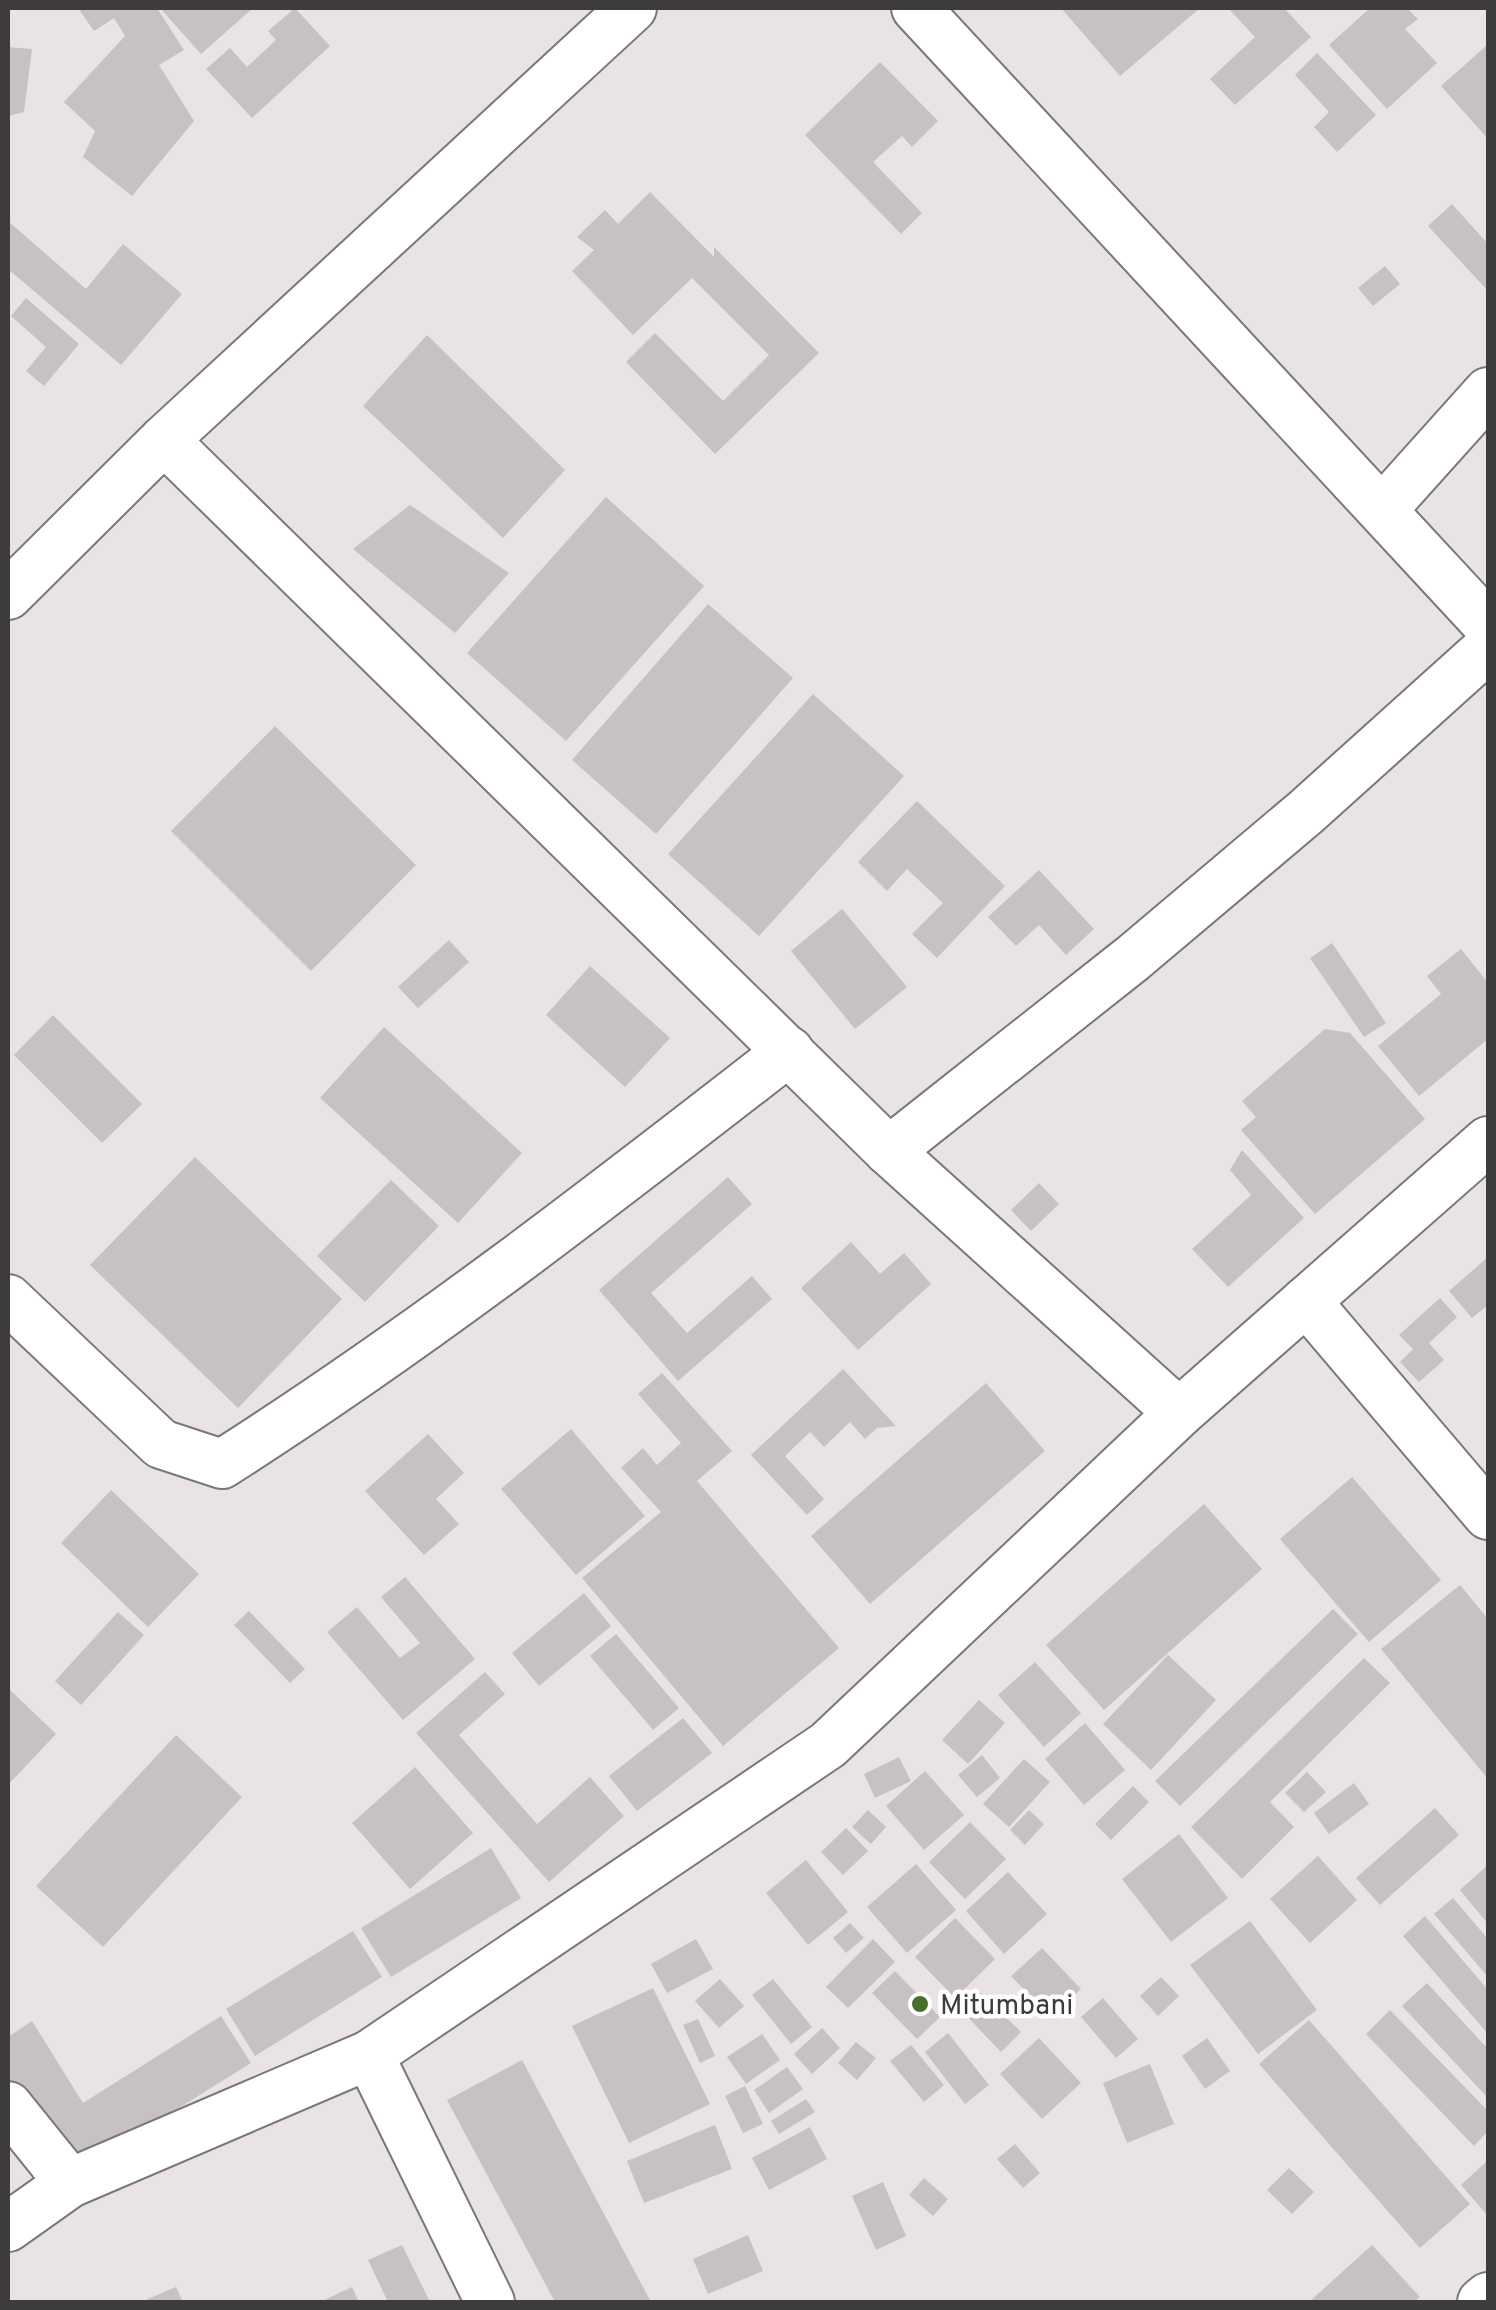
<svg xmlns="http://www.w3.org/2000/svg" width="1496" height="2310" viewBox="0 0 1496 2310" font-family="Overpass,sans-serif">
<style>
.building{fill:#c7c1c4}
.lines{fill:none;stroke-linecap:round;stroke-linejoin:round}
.minor-casing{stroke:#7b7679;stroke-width:52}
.minor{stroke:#fff;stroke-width:48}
.poi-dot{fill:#476e2a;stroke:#fff;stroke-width:4}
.labels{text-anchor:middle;stroke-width:9;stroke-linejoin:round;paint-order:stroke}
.poi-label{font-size:28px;fill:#3d3b3c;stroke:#fff;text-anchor:start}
</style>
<rect width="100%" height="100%" fill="#e9e3e6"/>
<!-- building -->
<g class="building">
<polygon points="78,8 157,8 184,50 159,65 194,121 132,196 83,157 95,131 64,102 125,36 114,18 94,31"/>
<polygon points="160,8 253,8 201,54"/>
<polygon points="295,8 330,46 252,118 206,69 230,48 247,67 276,40 268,31"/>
<polygon points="1061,8 1200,8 1120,76"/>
<polygon points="1228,8 1284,8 1311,37 1235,105 1210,79 1255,37"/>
<polygon points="1370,8 1407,8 1418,19 1405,29 1437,63 1387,109 1329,45"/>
<polygon points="1486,46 1488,49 1488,139 1441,86"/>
<polygon points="8,47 32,49 24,112 8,116"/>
<polygon points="1317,53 1376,115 1337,152 1314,127 1329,112 1295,75"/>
<polygon points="880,62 938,121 912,147 902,136 873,162 922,213 901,234 805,135"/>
<polygon points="650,192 714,257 714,247 819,353 715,454 626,362 655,333 723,401 769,355 692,278 633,335 572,271 594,250 577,237 605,210 618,224"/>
<polygon points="1452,204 1488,244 1488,291 1428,226"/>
<polygon points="8,221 86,289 123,244 182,294 121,365 8,269"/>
<polygon points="1385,266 1400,284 1373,306 1358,288"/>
<polygon points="26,298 79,344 44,386 26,371 46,347 11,316"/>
<polygon points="427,335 565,470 503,538 363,406"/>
<polygon points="606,497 704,586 566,741 467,653"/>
<polygon points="410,505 509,573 455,633 353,549"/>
<polygon points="708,604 793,678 656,834 572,760"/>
<polygon points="813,694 904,776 759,936 668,854"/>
<polygon points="275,726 416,865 311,971 171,831"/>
<polygon points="917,801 1005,886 937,958 912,934 943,903 907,869 887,891 858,862"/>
<polygon points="1039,870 1094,929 1066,955 1039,925 1016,946 988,917"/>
<polygon points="842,909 907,987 855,1029 791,951"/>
<polygon points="449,940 469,962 418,1008 398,987"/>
<polygon points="1332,943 1386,1023 1364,1037 1310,958"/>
<polygon points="1461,949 1488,983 1488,1039 1419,1096 1378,1046 1441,994 1427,976"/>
<polygon points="590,966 670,1038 625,1087 546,1015"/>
<polygon points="53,1015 142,1104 102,1143 14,1055"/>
<polygon points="384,1027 522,1153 458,1223 320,1098"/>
<polygon points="1325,1029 1350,1033 1425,1119 1315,1214 1241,1130 1256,1117 1242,1101"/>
<polygon points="1242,1150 1304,1218 1228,1287 1192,1249 1251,1195 1230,1170"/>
<polygon points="195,1157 342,1299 238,1408 90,1265"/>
<polygon points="728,1177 752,1204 651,1293 687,1333 752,1276 772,1299 678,1381 599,1290"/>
<polygon points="391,1180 439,1226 365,1302 317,1256"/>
<polygon points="1039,1183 1059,1204 1031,1231 1011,1210"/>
<polygon points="851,1242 880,1274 904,1253 931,1284 858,1350 801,1288"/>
<polygon points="1488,1257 1488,1305 1472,1318 1449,1291"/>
<polygon points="1440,1298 1457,1317 1429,1343 1444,1360 1419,1382 1400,1362 1413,1349 1399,1335"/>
<polygon points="843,1369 896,1426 877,1428 865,1439 850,1422 824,1447 810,1432 785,1456 824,1499 807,1515 751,1455"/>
<polygon points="662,1373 732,1451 697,1481 839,1648 723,1746 582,1578 661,1512 621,1468 643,1448 657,1465 681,1443 638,1394"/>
<polygon points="986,1383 1045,1451 870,1604 811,1536"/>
<polygon points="571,1429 645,1516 576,1575 501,1489"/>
<polygon points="428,1434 464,1473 436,1499 459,1524 424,1555 365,1491"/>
<polygon points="1352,1477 1441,1580 1369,1642 1280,1539"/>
<polygon points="111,1490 199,1574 148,1627 61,1543"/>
<polygon points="1204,1504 1262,1569 1104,1710 1046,1645"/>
<polygon points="405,1577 475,1659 403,1720 327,1632 357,1607 400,1658 420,1643 381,1597"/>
<polygon points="1460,1585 1488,1619 1488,1779 1381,1649"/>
<polygon points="584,1593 611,1626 539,1686 512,1653"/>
<polygon points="1333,1609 1358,1634 1180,1806 1155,1781"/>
<polygon points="249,1611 305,1669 290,1683 234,1625"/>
<polygon points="118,1612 144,1635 81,1705 55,1681"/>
<polygon points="616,1634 679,1708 653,1730 590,1656"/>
<polygon points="1168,1655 1216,1700 1151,1770 1103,1724"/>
<polygon points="1364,1658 1390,1683 1270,1802 1294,1827 1242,1879 1191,1827"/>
<polygon points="1035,1662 1081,1713 1044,1747 998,1695"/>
<polygon points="485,1672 505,1694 459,1735 537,1824 590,1777 624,1816 549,1882 416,1733"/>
<polygon points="8,1688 56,1734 8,1785"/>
<polygon points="979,1700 1005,1723 968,1764 942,1740"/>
<polygon points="683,1718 712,1753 637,1811 609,1776"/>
<polygon points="1085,1723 1125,1770 1084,1805 1045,1759"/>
<polygon points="176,1735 242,1797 103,1947 36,1886"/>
<polygon points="982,1755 1000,1778 977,1797 958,1775"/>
<polygon points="899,1757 911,1781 875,1798 864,1774"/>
<polygon points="1024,1759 1050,1782 1009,1827 983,1804"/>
<polygon points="415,1767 473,1833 410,1889 352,1823"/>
<polygon points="925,1771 964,1815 924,1850 886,1806"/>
<polygon points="1307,1772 1326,1792 1304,1812 1285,1793"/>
<polygon points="1354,1783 1369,1804 1329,1834 1314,1813"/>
<polygon points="1133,1786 1149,1802 1111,1840 1095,1824"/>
<polygon points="1435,1808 1459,1835 1380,1905 1356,1878"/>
<polygon points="868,1810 886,1827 871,1844 852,1827"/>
<polygon points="1029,1810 1044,1824 1025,1845 1010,1830"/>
<polygon points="970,1822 1006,1859 965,1899 929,1862"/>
<polygon points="846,1828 868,1851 843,1875 821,1852"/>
<polygon points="1179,1834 1228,1898 1171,1942 1122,1879"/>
<polygon points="491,1848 521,1898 391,1977 361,1928"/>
<polygon points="1318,1856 1357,1900 1310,1943 1270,1899"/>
<polygon points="806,1860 848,1912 808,1945 766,1893"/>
<polygon points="916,1864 956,1910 907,1953 867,1907"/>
<polygon points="1488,1865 1488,1924 1460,1890"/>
<polygon points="1008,1872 1047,1914 1004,1954 966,1911"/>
<polygon points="1453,1898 1488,1939 1488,1977 1434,1914"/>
<polygon points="1425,1916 1488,1990 1488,2034 1403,1936"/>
<polygon points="955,1918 995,1959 955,1998 915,1957"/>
<polygon points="1250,1921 1317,2010 1258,2054 1190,1965"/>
<polygon points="850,1923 864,1938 846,1953 833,1938"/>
<polygon points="353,1931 382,1977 255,2056 226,2009"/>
<polygon points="696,1939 713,1969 667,1993 651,1964"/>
<polygon points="873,1939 895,1962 848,2008 826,1987"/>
<polygon points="1042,1948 1081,1989 1051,2017 1011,1976"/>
<polygon points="895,1971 940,2017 917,2039 872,1993"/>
<polygon points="1161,1977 1179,1996 1158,2016 1140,1996"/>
<polygon points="720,1979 744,2006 719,2028 695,2001"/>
<polygon points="773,1979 812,2027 791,2044 752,1995"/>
<polygon points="1427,1983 1488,2049 1488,2098 1402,2006"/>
<polygon points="653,1988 710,2104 629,2143 572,2026"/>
<polygon points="976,1988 1021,2032 1001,2052 958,2007"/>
<polygon points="1103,1998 1138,2039 1116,2058 1081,2017"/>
<polygon points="1390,2010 1488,2111 1488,2131 1474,2146 1366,2034"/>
<polygon points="221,2016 251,2063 81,2169 8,2089 8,2037 32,2021 83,2103"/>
<polygon points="698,2019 715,2056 700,2063 683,2025"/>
<polygon points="1309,2020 1470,2204 1420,2248 1259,2064"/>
<polygon points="822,2028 840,2048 812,2074 794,2054"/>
<polygon points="948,2033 989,2085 965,2104 925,2052"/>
<polygon points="762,2034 780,2060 746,2084 727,2057"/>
<polygon points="1039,2038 1081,2083 1042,2119 1000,2074"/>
<polygon points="1207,2038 1230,2071 1205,2089 1182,2056"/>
<polygon points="856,2042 876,2058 857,2080 838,2063"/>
<polygon points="911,2045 944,2085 924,2102 890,2061"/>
<polygon points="522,2060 651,2302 555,2302 447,2100"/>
<polygon points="1150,2064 1174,2124 1127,2143 1103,2083"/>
<polygon points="787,2067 803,2089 769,2113 754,2090"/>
<polygon points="745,2086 763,2124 743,2133 725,2096"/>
<polygon points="806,2099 815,2112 779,2134 771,2121"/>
<polygon points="715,2125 732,2169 644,2203 627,2161"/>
<polygon points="810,2127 827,2159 769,2190 752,2158"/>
<polygon points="1015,2144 1040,2173 1023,2188 997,2159"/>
<polygon points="1488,2160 1488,2216 1461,2185"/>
<polygon points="1289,2168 1314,2192 1292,2214 1267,2190"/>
<polygon points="924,2178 948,2199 933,2216 909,2195"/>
<polygon points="883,2182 906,2236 876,2250 852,2196"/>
<polygon points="748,2235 763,2271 708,2294 693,2259"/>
<polygon points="402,2245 430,2302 388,2302 368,2260"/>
<polygon points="1372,2245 1420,2297 1414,2302 1309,2302"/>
<polygon points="176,2287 183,2302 141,2302"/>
<polygon points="352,2287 359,2302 320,2302"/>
</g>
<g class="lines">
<!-- minor casing -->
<g class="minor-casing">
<g id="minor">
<polyline points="916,8 1488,625"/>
<polyline points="164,440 889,1151 1179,1413"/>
<polyline points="1383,509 1488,392"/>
<polyline points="8,595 164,440 632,8"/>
<polyline points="889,1151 1133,958 1306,812 1488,648"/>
<path d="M8 1299 161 1444 222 1464C420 1338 604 1195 789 1051"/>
<polyline points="1306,1301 1488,1515"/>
<polyline points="369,2055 490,2302"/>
<polyline points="8,2106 70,2183"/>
<polyline points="8,2227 70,2183 369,2055 828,1745 1179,1413 1488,1141"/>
<polyline points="1482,2302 1488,2297"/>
</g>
</g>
<!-- minor -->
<use href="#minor" class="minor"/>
</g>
<!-- markers -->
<circle class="poi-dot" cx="920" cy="2004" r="10"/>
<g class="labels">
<!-- poi labels -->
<g class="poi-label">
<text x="940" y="2014">Mitumbani</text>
</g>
</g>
<!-- border -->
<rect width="1496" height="2310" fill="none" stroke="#3d3b3c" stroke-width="20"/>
</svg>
